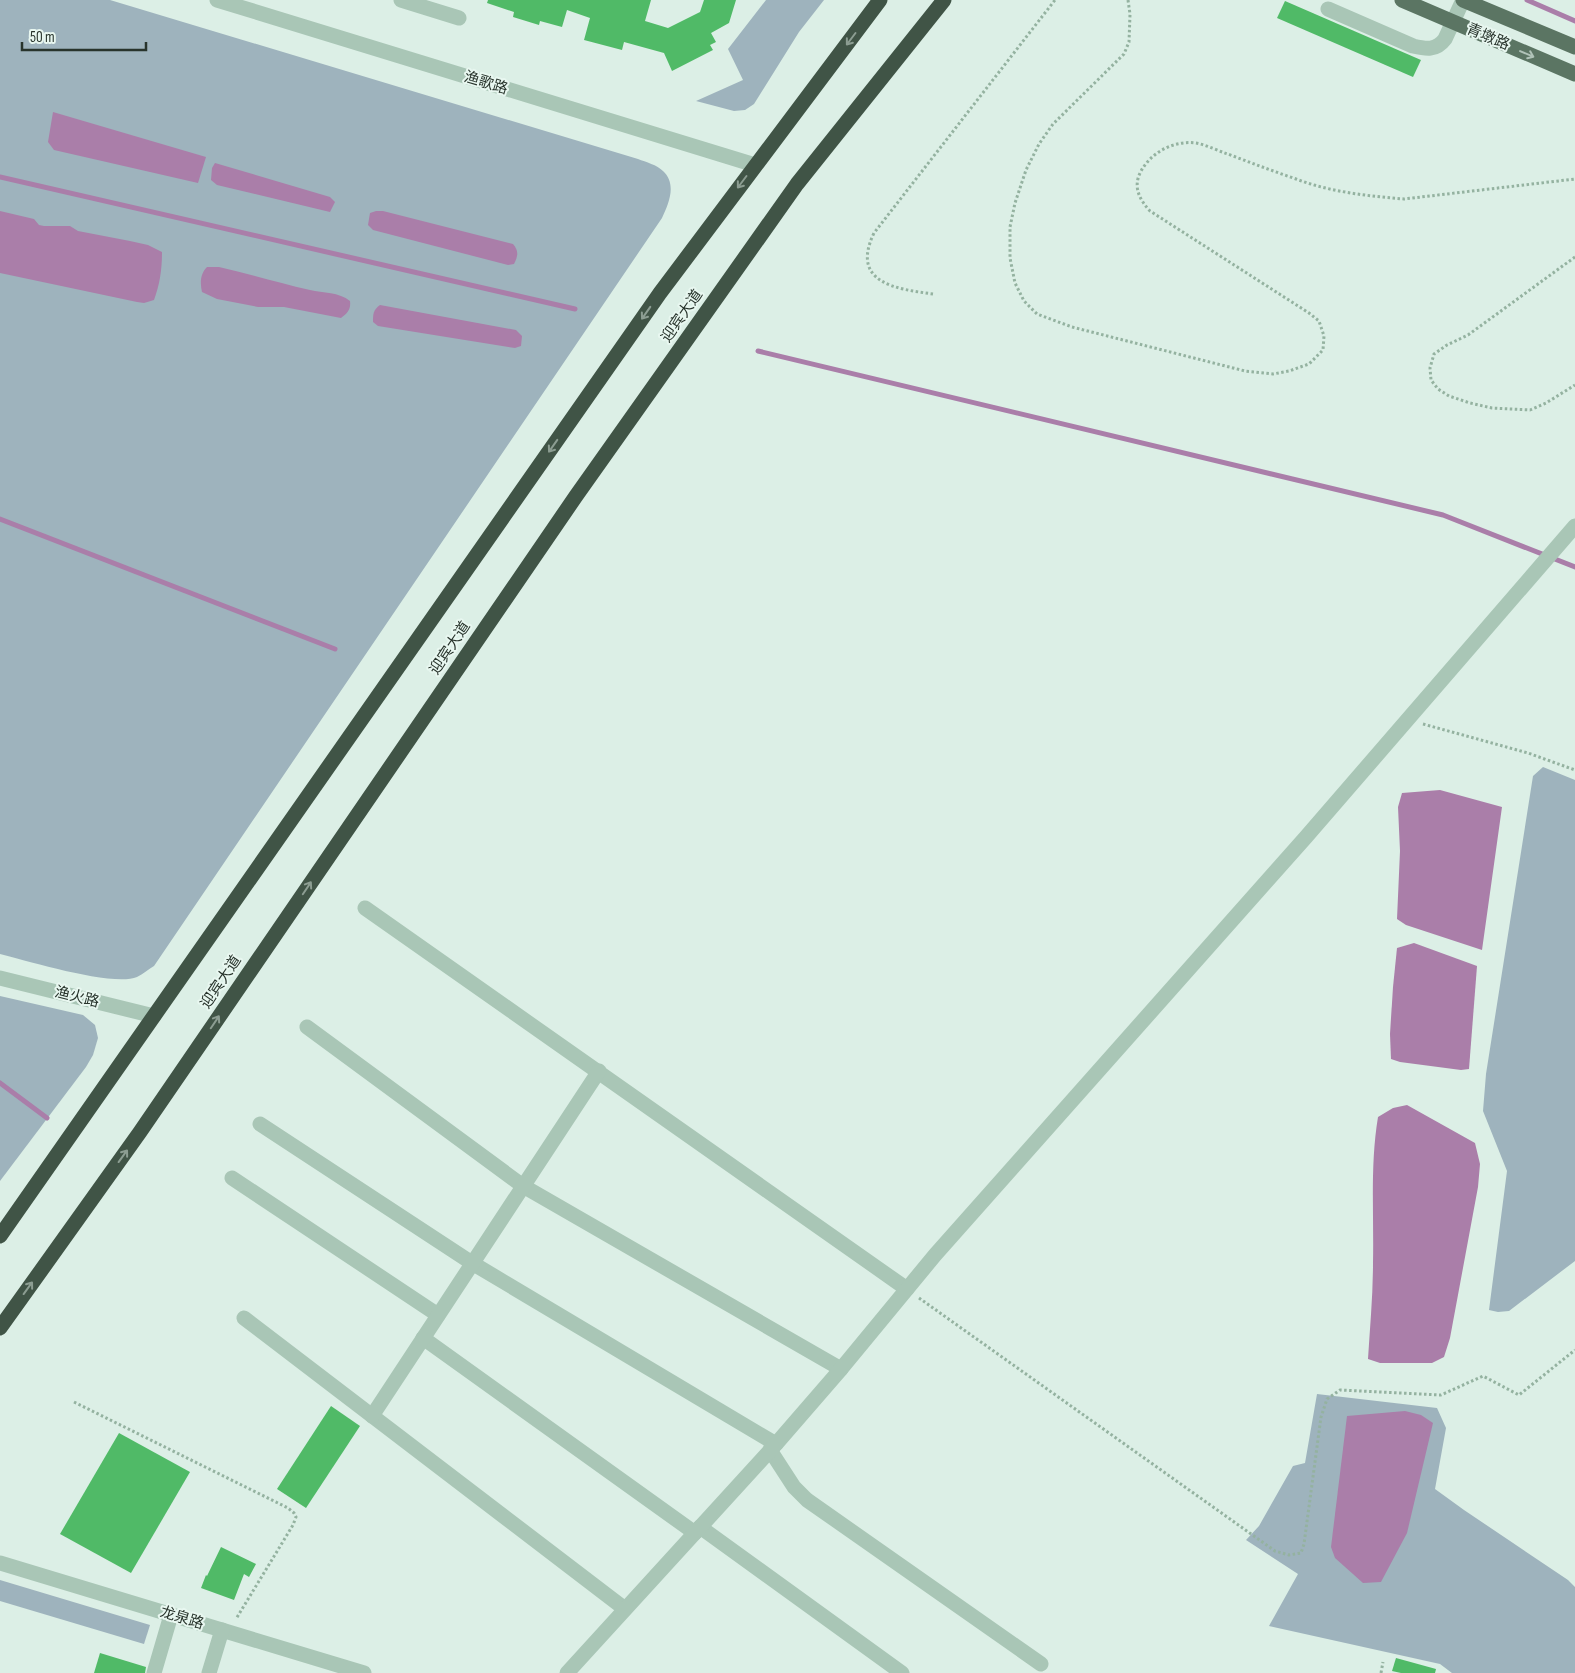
<svg xmlns="http://www.w3.org/2000/svg" width="1575" height="1673" viewBox="0 0 1575 1673" font-family="'Sofia Sans Condensed','Noto Sans SC',sans-serif">
  <rect width="100%" height="100%" fill="#dcefe6"/>
  <g fill="#9eb3bd">
    <path d="M 0,0 L 110,0 L 638,159 C 646,162 657,165 663,171 C 677,184 669,203 662,218 L 154,966 C 149,969 143,974 137,977 C 113,987 28,961 0,954 Z"/>
    <path d="M 766,0 L 824,0 L 799,32 L 754,104 L 745,110 L 734,111 L 696,101 L 743,80 L 728,49 Z"/>
    <path d="M 1543,767 L 1575,780 L 1575,1261 L 1509,1311 L 1498,1312 L 1489,1310 L 1507,1171 L 1483,1111 L 1486,1074 L 1533,776 Z"/>
    <path d="M 0,996 L 83,1015 L 95,1025 L 98,1038 L 93,1055 L 86,1067 L 0,1181 Z"/>
    <path d="M 1317,1394 L 1437,1408 L 1446,1428 L 1435,1489 L 1464,1510 L 1568,1580 L 1575,1587 L 1575,1673 L 1452,1673 L 1440,1664 L 1269,1626 L 1298,1574 L 1246,1540 L 1259,1526 L 1293,1466 L 1305,1463 Z"/>
    <path d="M 0,1580 L 150,1625 L 144,1644 L 0,1601 Z"/>
  </g>
  <g fill="#aa7ea9">
    <path d="M 53,112 L 206,157 L 198,183 L 54,150 L 48,142 Z"/>
    <path d="M 215,163 L 330,197 L 335,202 L 330,212 L 217,185 L 211,180 L 212,168 Z"/>
    <path d="M 0,211 L 34,219 L 39,225 L 44,226 L 70,226 L 78,231 L 130,241 L 148,245 L 162,252 C 162,269 160,284 154,300 L 144,303 L 137,302 L 0,273 Z"/>
    <path d="M 376,211 L 383,211 L 513,244 C 519,251 518,256 514,264 L 508,265 L 373,230 L 368,225 L 370,213 Z"/>
    <path d="M 207,267 L 219,267 C 250,274 279,283 310,290 C 323,293 339,292 350,301 C 351,309 348,313 341,318 L 284,307 L 258,307 L 217,299 L 202,292 C 200,283 200,274 207,267 Z"/>
    <path d="M 380,305 L 516,330 L 522,336 L 521,346 L 515,348 L 378,326 L 373,322 C 373,314 373,310 380,305 Z"/>
    <path d="M 1440,790 L 1502,807 L 1482,950 L 1406,925 L 1397,919 L 1400,851 L 1398,807 L 1402,793 Z"/>
    <path d="M 1414,943 L 1477,966 L 1469,1069 L 1461,1070 L 1400,1062 L 1391,1059 L 1390,1034 L 1393,987 L 1397,948 Z"/>
    <path d="M 1407,1105 L 1475,1143 L 1480,1164 L 1478,1187 L 1450,1338 L 1444,1357 L 1432,1363 L 1380,1363 L 1368,1359 C 1370,1327 1373,1295 1373,1263 C 1374,1214 1370,1165 1378,1117 L 1393,1108 Z"/>
    <path d="M 1405,1411 L 1421,1415 L 1433,1423 L 1407,1533 L 1381,1582 L 1363,1583 L 1335,1558 L 1331,1547 L 1347,1416 Z"/>
  </g>
  <g fill="none" stroke-linecap="round" stroke-linejoin="round">
    <g stroke="#aa7ea9" stroke-width="5">
      <path d="M 1527,0 L 1575,21"/>
      <path d="M 0,177 L 575,309"/>
      <path d="M 758,351 L 1443,515 L 1575,567"/>
      <path d="M 0,519 L 335,649"/>
      <path d="M 0,1083 L 47,1118"/>
    </g>
  </g>
  <g fill="#50ba67">
    <path d="M 488,0 L 651,0 L 645,21 L 668,28 L 700,12 L 704,0 L 736,0 L 729,23 L 711,33 L 716,42 L 710,45 L 713,50 L 672,71 L 664,53 L 624,42 L 622,50 L 584,40 L 590,18 L 567,10 L 562,27 L 540,21 L 539,25 L 513,17 L 514,12 L 487,3 Z"/>
    <path d="M 1285,1 L 1421,60 L 1413,77 L 1277,18 Z"/>
    <path d="M 331,1406 L 360,1426 L 306,1508 L 277,1489 Z"/>
    <path d="M 119,1433 L 190,1472 L 131,1573 L 60,1534 Z"/>
    <path d="M 221,1547 L 256,1564 L 249,1577 L 244,1574 L 234,1600 L 201,1588 L 206,1575 L 207,1576 Z"/>
    <path d="M 100,1653 L 146,1667 L 145,1673 L 94,1673 Z"/>
    <path d="M 1396,1658 L 1436,1669 L 1435,1673 L 1401,1673 L 1392,1671 Z"/>
  </g>
  <g fill="none" stroke-linecap="round" stroke-linejoin="round">
    <g stroke="#94b2a0" stroke-width="3" stroke-dasharray="2.5 2.5" stroke-linecap="butt">
      <path d="M 1128,0 L 1130,14 L 1129,42 L 1124,54 L 1053,124 L 1039,144 L 1026,170 L 1015,203 L 1010,227 L 1010,258 L 1015,283 L 1024,301 L 1037,314 L 1072,327 L 1245,371 L 1273,374 L 1289,371 L 1309,364 L 1323,350 L 1324,336 L 1319,321 L 1309,313 L 1150,211 C 1140,200 1133,188 1140,173 C 1150,153 1173,140 1196,143 C 1207,145 1218,151 1228,154 C 1251,163 1273,171 1296,179 C 1330,192 1368,196 1404,199 L 1575,179"/>
      <path d="M 1575,257 L 1468,335 L 1447,345 L 1434,354 L 1430,368 L 1431,380 L 1438,389 L 1449,396 L 1470,403 L 1492,408 L 1530,410 L 1546,403 L 1575,385"/>
      <path d="M 933,294 C 896,289 850,283 874,233 L 1055,0"/>
      <path d="M 1423,724 L 1528,753 L 1575,770"/>
      <path d="M 919,1298 L 1275,1551 L 1289,1555 L 1301,1553 L 1304,1544 L 1321,1417 L 1327,1399 L 1340,1390 L 1441,1395 L 1483,1376 L 1519,1395 L 1575,1350"/>
      <path d="M 74,1402 L 288,1508 L 294,1513 L 296,1517 L 293,1525 L 236,1619"/>
      <path d="M 1381,1673 L 1383,1662"/>
    </g>
    <g stroke="#a9c6b6" stroke-width="15">
      <path d="M 217,0 L 755,165"/>
      <path d="M 401,0 L 459,18"/>
      <path d="M 1328,9 L 1413,46 C 1426,49 1436,51 1445,39 L 1463,0"/>
      <path d="M 365,908 L 907,1289"/>
      <path d="M 0,978 L 154,1016"/>
      <path d="M 307,1027 L 523,1186 L 841,1369"/>
      <path d="M 260,1124 L 472,1263 L 776,1444"/>
      <path d="M 232,1178 L 438,1315"/>
      <path d="M 244,1318 L 625,1609"/>
      <path d="M 423,1338 L 695,1533"/>
      <path d="M 372,1416 L 599,1071"/>
      <path d="M 770,1450 L 794,1487 L 807,1500 L 1041,1664"/>
      <path d="M 700,1527 L 902,1673"/>
      <path d="M 0,1563 L 364,1673"/>
      <path d="M 154,1673 L 171,1615"/>
      <path d="M 209,1673 L 222,1630"/>
      <path d="M 567,1673 L 776,1444 L 841,1369 L 935,1255 L 1306,837 L 1575,526"/>
    </g>
    <g stroke="#5b7563" stroke-width="15">
      <path d="M 1402,0 L 1575,74"/>
      <path d="M 1463,0 L 1575,47"/>
    </g>
    <g stroke="#405446" stroke-width="15">
      <path d="M 0,1236 L 660,293 L 880,0"/>
      <path d="M 0,1328 L 140,1132 L 576,496 L 797,184 L 944,0"/>
    </g>
  </g>
  <defs><path id="oneway-shaft" d="M-6 0H5M1.5-3L5.5 0L1.5 3" fill="none" stroke-width="1.6" stroke-linecap="round" stroke-linejoin="round" transform="scale(1.25)"/></defs>
  <g stroke="#8c9d92">
    <use href="#oneway-shaft" transform="translate(851 39) rotate(127)"/>
    <use href="#oneway-shaft" transform="translate(742 182) rotate(127)"/>
    <use href="#oneway-shaft" transform="translate(646 313) rotate(125)"/>
    <use href="#oneway-shaft" transform="translate(553 446) rotate(125)"/>
    <use href="#oneway-shaft" transform="translate(307 888) rotate(-56)"/>
    <use href="#oneway-shaft" transform="translate(215 1022) rotate(-56)"/>
    <use href="#oneway-shaft" transform="translate(123 1156) rotate(-54)"/>
    <use href="#oneway-shaft" transform="translate(28 1288) rotate(-54)"/>
  </g>
  <use stroke="#b0c3b8" href="#oneway-shaft" transform="translate(1527 54) rotate(23)"/>
  <g text-anchor="middle" dominant-baseline="central" stroke-width="4" stroke-linejoin="round" paint-order="stroke">
    <g font-size="15" fill="#28342c" stroke="#e8f7f0">
      <text transform="translate(1488 37) rotate(23)">青墩路</text>
      <text transform="translate(486 83) rotate(17)">渔歌路</text>
      <text transform="translate(682 316) rotate(-55)">迎宾大道</text>
      <text transform="translate(450 648) rotate(-56)">迎宾大道</text>
      <text transform="translate(221 982) rotate(-56)">迎宾大道</text>
      <text transform="translate(77 997) rotate(14)">渔火路</text>
      <text transform="translate(182 1618) rotate(17)">龙泉路</text>
    </g>
  </g>
  <path d="M22 42v8h124v-8" fill="none" stroke="#28342c" stroke-width="2.5"/>
  <text x="30" y="42" font-size="15" fill="#28342c" stroke="#e8f7f0" stroke-width="4" paint-order="stroke">50 m</text>
</svg>
